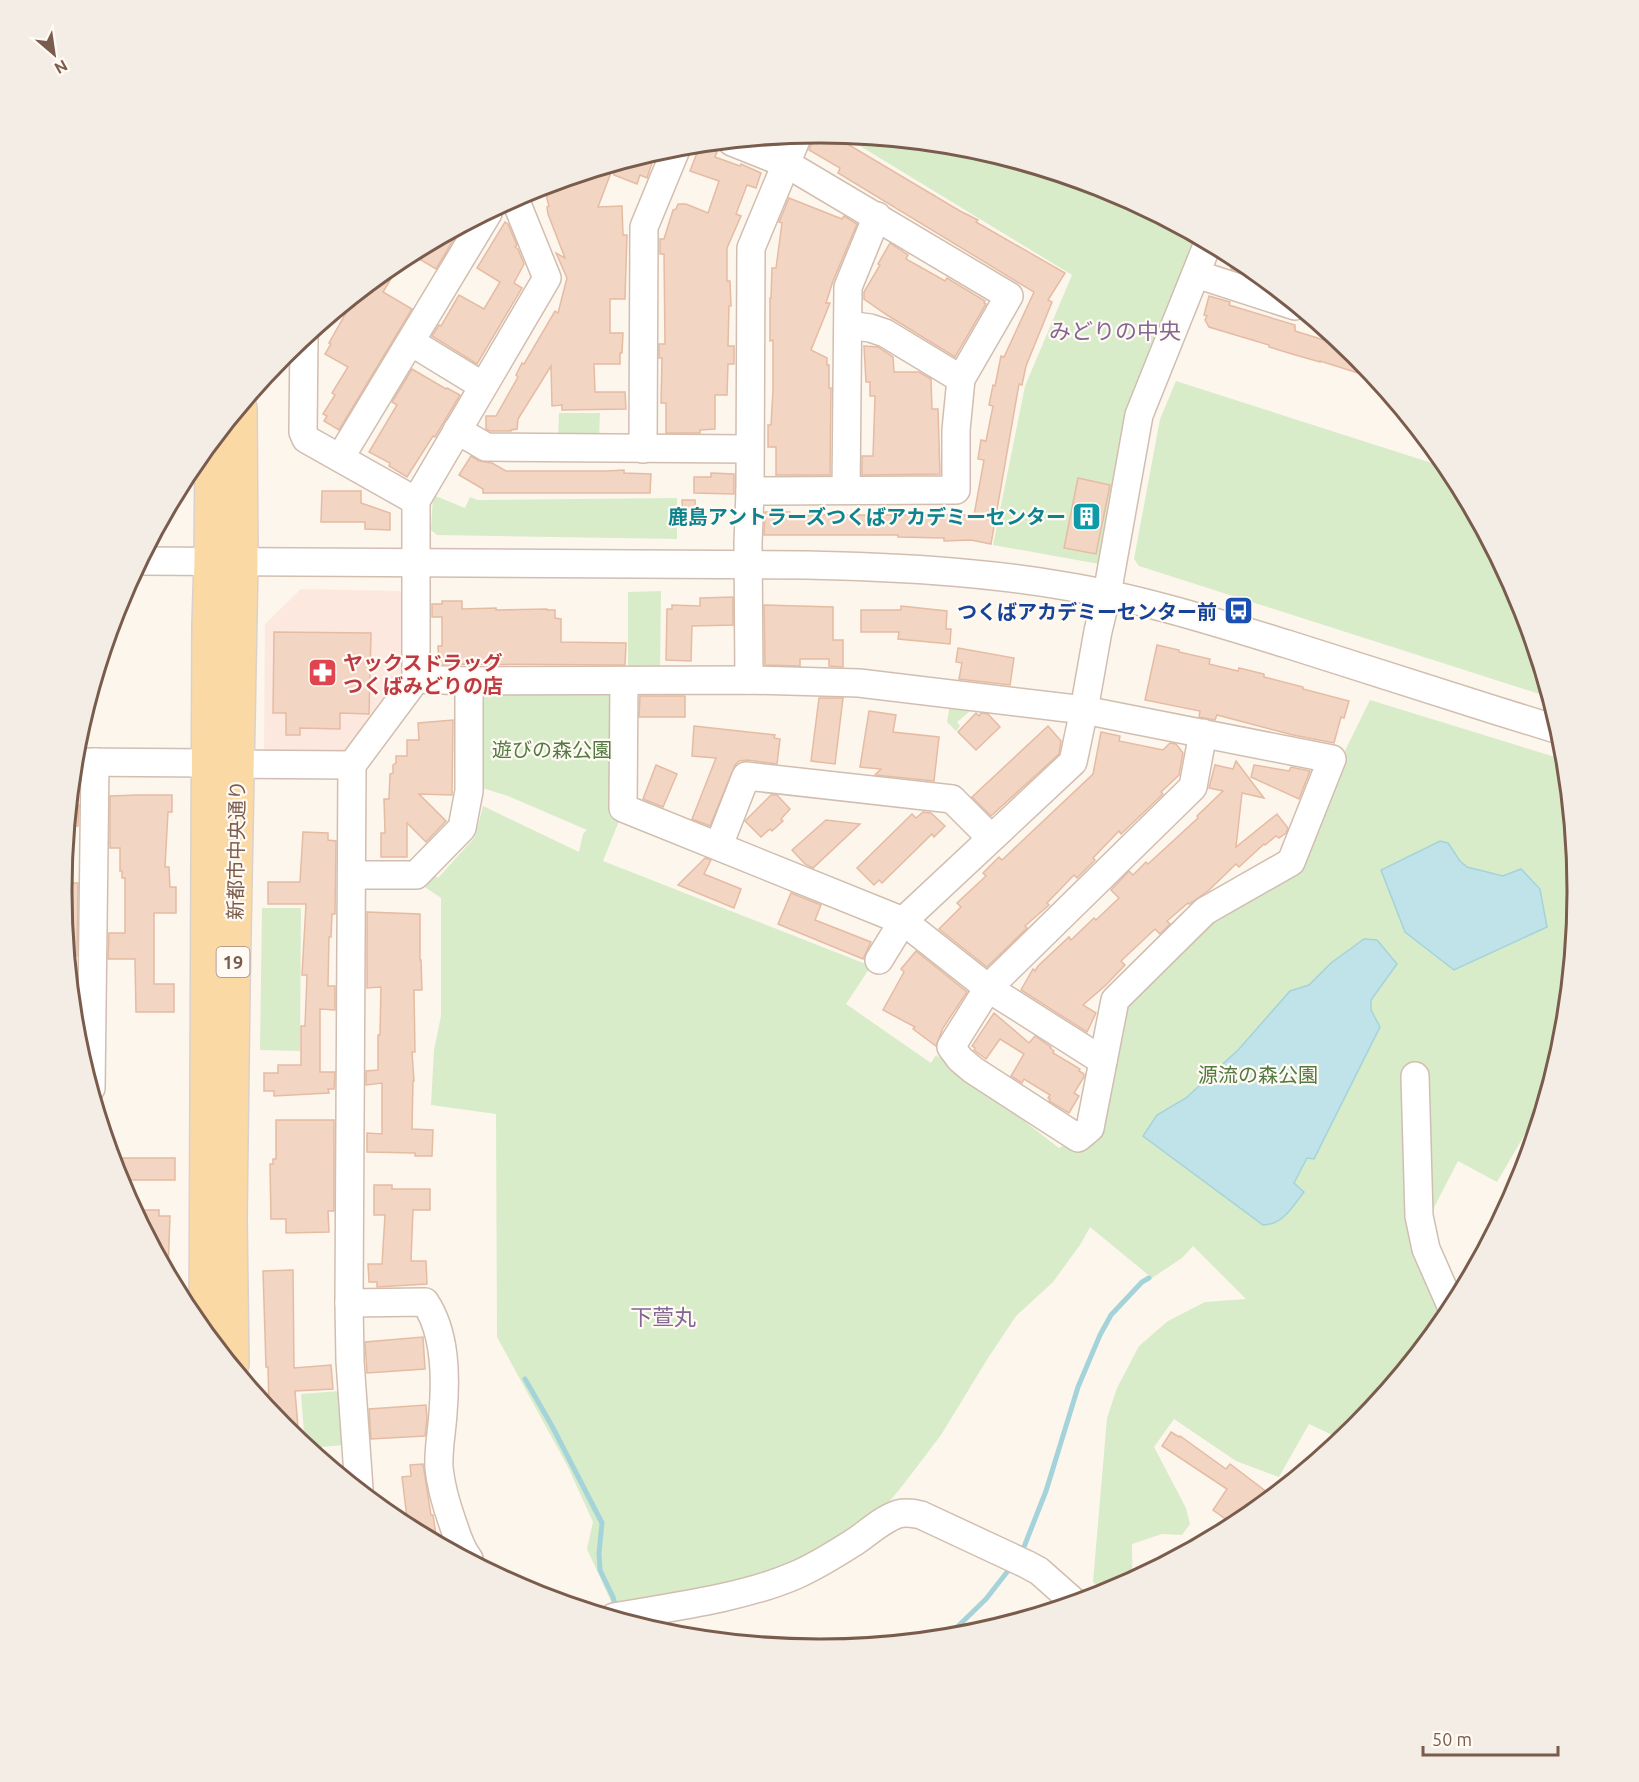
<svg xmlns="http://www.w3.org/2000/svg" width="1639" height="1782" viewBox="0 0 1639 1782" font-family="Ubuntu,'Noto Sans JP',sans-serif">
  <rect width="100%" height="100%" fill="#fdf6ec"/>
  <g fill="#fde8e0">
    <path d="M 185,478 L 185,500 L 161,523 Z"/>
    <path d="M 301,589 L 401,591 L 405,596 L 404,680 L 343,756 L 269,754 L 264,748 L 265,624 Z"/>
  </g>
  <g fill="#d8ecc9">
    <path d="M 842,135 L 968,148 L 1110,191 L 1202,240 L 1099,564 L 993,545 L 1025,386 L 1072,275 Z"/>
    <path d="M 1176,381 L 1438,465 L 1441,459 L 1450,470 L 1520,601 L 1549,697 L 1139,566 L 1134,559 L 1160,419 Z"/>
    <path d="M 559,413 L 600,413 L 599,440 L 558,439 Z"/>
    <path d="M 433,495 L 465,508 L 470,497 L 478,500 L 677,498 L 677,539 L 437,535 L 431,530 Z"/>
    <path d="M 661,591 L 660,673 L 628,673 L 628,592 Z"/>
    <path d="M 610,689 L 621,816 L 603,861 L 871,966 L 846,1004 L 931,1063 L 936,1055 L 1006,1102 L 1019,1117 L 1059,1148 L 1068,1143 L 1086,1149 L 1123,1003 L 1209,919 L 1298,868 L 1339,763 L 1370,700 L 1565,760 L 1577,891 L 1563,1039 L 1540,1116 L 1536,1115 L 1497,1182 L 1458,1161 L 1425,1225 L 1450,1312 L 1355,1427 L 1341,1439 L 1309,1424 L 1279,1477 L 1236,1461 L 1174,1419 L 1154,1447 L 1186,1508 L 1190,1524 L 1182,1535 L 1162,1534 L 1132,1544 C 1132,1573 1137,1583 1105,1593 L 1093,1582 L 1107,1418 L 1117,1388 L 1139,1346 L 1168,1321 L 1205,1302 L 1246,1299 L 1193,1246 L 1182,1258 L 1152,1278 L 1090,1227 L 1080,1245 L 1053,1282 L 1016,1316 L 988,1358 L 941,1435 L 903,1485 L 879,1514 L 789,1570 L 615,1610 L 587,1549 L 593,1522 L 568,1467 L 497,1337 L 496,1114 L 431,1105 L 434,1050 L 441,1016 L 441,898 L 419,883 L 431,873 L 438,878 L 475,837 L 483,806 L 579,852 L 583,834 L 587,830 L 508,796 L 476,786 L 477,694 Z"/>
    <path d="M 950,703 L 970,704 L 969,712 L 957,722 L 960,726 L 956,731 L 947,722 Z"/>
    <path d="M 262,908 L 301,908 L 300,1051 L 260,1050 Z"/>
    <path d="M 340,1391 L 344,1445 L 309,1448 L 305,1445 L 301,1394 Z"/>
  </g>
  <g fill="#bfe3e8" stroke="#a5d3da" stroke-width="1.5">
    <path d="M 1440,841 L 1448,843 L 1460,861 L 1467,867 L 1503,876 L 1521,869 L 1540,889 L 1547,927 L 1454,970 L 1405,932 L 1381,870 Z"/>
    <path d="M 1364,939 L 1377,940 L 1397,964 L 1371,1000 L 1371,1010 L 1380,1027 L 1314,1159 L 1307,1158 L 1294,1183 L 1304,1192 C 1293,1206 1283,1225 1263,1225 L 1143,1136 L 1157,1115 L 1186,1098 L 1239,1049 L 1290,991 L 1309,985 L 1331,963 Z"/>
  </g>
  <g fill="none" stroke-linecap="round" stroke-linejoin="round">
    <g stroke="#a5d3da" stroke-width="5">
      <path d="M 525,1379 L 552,1426 L 602,1523 L 599,1553 L 600,1570 L 613,1597 L 616,1608"/>
      <path d="M 1022,1552 L 1046,1491 L 1078,1387 L 1100,1335 L 1111,1315 L 1142,1282 L 1149,1278"/>
      <path d="M 948,1636 L 986,1599 L 1011,1567"/>
    </g>
  </g>
  <g fill="#f3d5c3" stroke="#e6bba3" stroke-width="1.5">
    <path d="M 816,133 L 841,135 L 839,139 L 960,211 L 978,220 L 976,222 L 1065,273 L 1048,300 L 1052,302 L 1026,366 L 1022,385 L 1019,384 L 991,544 L 971,540 L 944,541 L 944,538 L 898,537 L 898,535 L 764,535 L 765,512 L 790,512 L 790,515 L 974,515 L 984,460 L 978,459 L 981,440 L 986,441 L 993,406 L 989,405 L 993,385 L 995,386 L 1001,356 L 1004,357 L 1034,292 L 838,173 L 840,168 L 809,150 Z"/>
    <path d="M 700,145 L 717,152 L 715,157 L 740,166 L 741,164 L 761,173 L 756,188 L 747,185 L 736,214 L 741,216 L 727,248 L 727,281 L 730,281 L 731,306 L 729,306 L 728,346 L 734,346 L 734,364 L 728,364 L 727,395 L 715,395 L 715,429 L 700,430 L 700,433 L 666,433 L 666,403 L 661,403 L 662,358 L 659,358 L 659,344 L 665,344 L 664,254 L 660,254 L 660,239 L 664,239 L 673,210 L 676,209 L 678,204 L 686,204 L 708,213 L 719,181 L 690,171 Z"/>
    <path d="M 643,156 L 653,160 L 647,178 L 640,175 L 637,184 L 614,175 L 614,165 Z"/>
    <path d="M 612,170 L 598,207 L 622,206 L 623,235 L 627,235 L 625,299 L 610,299 L 610,333 L 623,333 L 622,353 L 620,353 L 620,364 L 594,364 L 595,392 L 625,392 L 626,409 L 562,410 L 562,405 L 552,406 L 551,366 L 518,419 L 517,429 L 511,430 L 511,431 L 490,431 L 486,429 L 486,416 L 496,416 L 518,377 L 516,375 L 522,363 L 524,364 L 555,311 L 558,313 L 567,278 L 556,253 L 565,258 L 548,214 L 547,207 L 549,206 L 545,191 Z"/>
    <path d="M 789,198 L 842,219 L 844,216 L 857,224 L 833,281 L 826,303 L 830,303 L 811,350 L 827,358 L 827,365 L 829,365 L 829,388 L 831,388 L 830,475 L 776,475 L 776,447 L 768,447 L 768,425 L 771,425 L 773,390 L 773,340 L 770,341 L 770,298 L 771,298 L 772,268 L 776,268 L 782,223 L 779,222 Z"/>
    <path d="M 505,222 L 508,224 L 517,245 L 515,247 L 518,249 L 524,264 L 514,283 L 522,288 L 477,364 L 432,336 L 439,325 L 441,326 L 459,295 L 484,309 L 500,282 L 477,268 Z"/>
    <path d="M 461,227 L 436,269 L 411,254 L 439,239 Z"/>
    <path d="M 890,243 L 908,255 L 906,259 L 945,281 L 947,278 L 985,301 L 984,303 L 986,304 L 955,357 L 887,315 L 864,299 L 864,292 L 880,265 L 878,264 Z"/>
    <path d="M 1234,257 L 1241,261 L 1263,279 L 1231,269 Z"/>
    <path d="M 401,259 L 402,260 L 383,292 L 412,309 L 339,430 L 324,421 L 327,416 L 323,414 L 335,395 L 332,393 L 348,367 L 325,354 L 331,344 L 329,343 L 351,304 L 348,302 Z"/>
    <path d="M 1209,296 L 1230,302 L 1229,305 L 1295,325 L 1295,331 L 1337,344 L 1338,341 L 1356,356 L 1374,378 L 1320,361 L 1320,362 L 1292,354 L 1269,347 L 1269,345 L 1209,327 L 1205,320 L 1207,316 L 1204,315 Z"/>
    <path d="M 864,346 L 878,347 L 893,357 L 894,372 L 919,372 L 931,379 L 932,409 L 938,409 L 940,474 L 862,475 L 862,456 L 873,456 L 875,396 L 870,396 L 870,382 L 866,382 Z"/>
    <path d="M 412,369 L 446,389 L 447,388 L 460,395 L 435,437 L 433,436 L 407,477 L 389,466 L 390,463 L 369,452 L 397,405 L 392,402 Z"/>
    <path d="M 471,456 L 479,461 L 492,463 L 506,471 L 607,471 L 624,470 L 624,473 L 651,474 L 650,493 L 483,493 L 483,489 L 459,475 Z"/>
    <path d="M 711,473 L 734,474 L 734,494 L 694,493 L 694,477 L 711,477 Z"/>
    <path d="M 1078,478 L 1110,485 L 1096,554 L 1064,548 Z"/>
    <path d="M 322,491 L 361,491 L 361,503 L 390,513 L 390,530 L 365,529 L 365,522 L 321,522 Z"/>
    <path d="M 682,500 L 695,500 L 696,524 L 683,525 Z"/>
    <path d="M 733,597 L 733,625 L 692,626 L 691,661 L 666,660 L 667,609 L 672,609 L 672,605 L 700,606 L 700,598 Z"/>
    <path d="M 442,601 L 462,601 L 462,609 L 496,608 L 496,610 L 547,609 L 547,610 L 555,610 L 555,618 L 561,619 L 561,642 L 626,643 L 625,665 L 439,664 L 438,646 L 442,646 L 442,617 L 432,617 L 432,604 L 442,604 Z"/>
    <path d="M 764,605 L 833,607 L 833,640 L 843,640 L 843,667 L 829,666 L 829,659 L 800,659 L 800,666 L 765,665 Z"/>
    <path d="M 901,606 L 947,611 L 946,629 L 951,629 L 950,644 L 898,639 L 899,632 L 861,632 L 861,610 L 901,610 Z"/>
    <path d="M 274,632 L 371,633 L 369,714 L 340,713 L 340,729 L 300,728 L 300,735 L 286,735 L 286,713 L 273,713 Z"/>
    <path d="M 1157,645 L 1179,650 L 1179,652 L 1210,659 L 1209,664 L 1238,671 L 1239,668 L 1264,674 L 1264,677 L 1303,687 L 1303,689 L 1349,701 L 1344,718 L 1341,717 L 1334,743 L 1293,735 L 1217,715 L 1215,720 L 1199,717 L 1200,711 L 1145,700 Z"/>
    <path d="M 958,648 L 1014,658 L 1010,685 L 959,679 L 962,663 L 956,662 Z"/>
    <path d="M 640,696 L 685,696 L 685,717 L 639,717 Z"/>
    <path d="M 819,698 L 843,698 L 835,764 L 811,761 Z"/>
    <path d="M 869,711 L 896,715 L 893,732 L 939,737 L 934,781 L 875,775 L 881,769 L 860,767 Z"/>
    <path d="M 976,713 L 979,716 L 981,713 L 988,714 L 1000,727 L 976,750 L 958,732 Z"/>
    <path d="M 453,720 L 452,795 L 419,794 L 446,821 L 426,842 L 407,823 L 407,857 L 381,857 L 381,833 L 385,833 L 384,799 L 389,799 L 390,774 L 393,773 L 393,765 L 396,763 L 396,756 L 407,756 L 407,740 L 419,740 L 418,723 Z"/>
    <path d="M 694,726 L 775,735 L 774,738 L 780,739 L 777,764 L 747,760 L 739,761 L 735,765 L 710,826 L 692,819 L 716,758 L 692,756 Z"/>
    <path d="M 1048,726 L 1061,741 L 1059,754 L 991,816 L 972,797 Z"/>
    <path d="M 1101,732 L 1120,736 L 1119,741 L 1163,750 L 1170,743 L 1176,744 L 1183,753 L 1179,775 L 1161,792 L 1163,794 L 1121,834 L 1119,831 L 1093,858 L 1095,860 L 1077,878 L 1074,875 L 1047,903 L 1049,905 L 1025,926 L 1027,928 L 987,967 L 939,929 L 961,907 L 957,903 L 986,876 L 983,873 L 999,857 L 1002,860 L 1093,774 Z"/>
    <path d="M 1236,761 L 1264,798 L 1242,793 L 1236,847 L 1277,814 L 1288,828 L 1286,833 L 1279,838 L 1276,836 L 1265,845 L 1264,844 L 1239,867 L 1236,864 L 1208,891 L 1189,904 L 1188,903 L 1167,921 L 1170,924 L 1160,934 L 1155,929 L 1121,961 L 1125,965 L 1106,985 L 1083,1005 L 1096,1013 L 1087,1032 L 1021,990 L 1033,969 L 1035,971 L 1038,966 L 1069,937 L 1071,940 L 1094,918 L 1096,920 L 1119,898 L 1111,890 L 1129,871 L 1133,875 L 1146,862 L 1148,864 L 1198,818 L 1197,816 L 1223,791 L 1209,788 L 1215,765 L 1233,769 Z"/>
    <path d="M 656,765 L 677,774 L 663,807 L 643,799 Z"/>
    <path d="M 1254,765 L 1289,771 L 1291,767 L 1310,771 L 1299,799 L 1251,777 Z"/>
    <path d="M 137,795 L 172,795 L 172,812 L 168,812 L 165,867 L 169,867 L 170,887 L 176,887 L 176,913 L 154,913 L 154,984 L 174,984 L 174,1012 L 136,1012 L 135,959 L 108,959 L 109,933 L 125,933 L 125,878 L 122,878 L 122,871 L 120,871 L 120,848 L 110,848 L 110,796 Z"/>
    <path d="M 771,795 L 777,795 L 790,809 L 781,819 L 783,821 L 772,831 L 770,829 L 761,837 L 745,821 Z"/>
    <path d="M 70,805 L 79,805 L 78,826 L 68,826 Z"/>
    <path d="M 923,812 L 931,813 L 945,826 L 934,837 L 932,834 L 882,883 L 879,880 L 874,885 L 857,868 L 912,814 L 916,818 Z"/>
    <path d="M 826,820 L 860,824 L 813,868 L 805,864 L 792,850 Z"/>
    <path d="M 303,832 L 328,833 L 328,840 L 336,841 L 335,914 L 332,914 L 331,937 L 329,937 L 328,986 L 335,986 L 335,1010 L 320,1009 L 320,1072 L 335,1072 L 334,1089 L 328,1089 L 329,1093 L 274,1096 L 274,1091 L 264,1091 L 264,1073 L 278,1073 L 278,1065 L 301,1065 L 301,1026 L 305,1026 L 307,975 L 302,975 L 306,904 L 268,904 L 268,882 L 300,882 Z"/>
    <path d="M 705,858 L 711,860 L 704,874 L 741,889 L 734,908 L 678,885 Z"/>
    <path d="M 62,883 L 78,883 L 77,956 L 68,956 L 62,891 Z"/>
    <path d="M 791,893 L 821,905 L 815,920 L 871,942 L 863,959 L 778,924 Z"/>
    <path d="M 367,912 L 420,914 L 420,960 L 421,960 L 422,990 L 414,990 L 415,1052 L 412,1052 L 414,1081 L 413,1081 L 412,1129 L 433,1130 L 432,1156 L 415,1156 L 415,1153 L 367,1152 L 367,1133 L 382,1134 L 382,1083 L 366,1085 L 366,1071 L 378,1070 L 378,1035 L 380,1035 L 381,987 L 367,988 Z"/>
    <path d="M 916,951 L 967,992 L 943,1028 L 936,1046 L 913,1029 L 915,1027 L 883,1010 L 904,972 L 901,969 Z"/>
    <path d="M 994,1013 L 1029,1043 L 1035,1036 L 1051,1047 L 1050,1048 L 1054,1051 L 1053,1053 L 1080,1069 L 1079,1071 L 1084,1074 L 1084,1077 L 1074,1093 L 1079,1096 L 1069,1113 L 1049,1101 L 1050,1099 L 1048,1098 L 1050,1095 L 1024,1079 L 1022,1083 L 1011,1076 L 1024,1054 L 1000,1039 L 986,1059 L 974,1050 L 975,1048 L 972,1046 Z"/>
    <path d="M 276,1120 L 334,1120 L 334,1211 L 328,1211 L 329,1232 L 286,1233 L 286,1219 L 271,1219 L 270,1164 L 273,1164 L 273,1159 L 276,1159 Z"/>
    <path d="M 112,1158 L 175,1158 L 175,1180 L 119,1180 Z"/>
    <path d="M 374,1185 L 392,1185 L 392,1189 L 430,1189 L 430,1210 L 413,1210 L 411,1261 L 426,1261 L 427,1284 L 377,1287 L 377,1282 L 369,1282 L 368,1264 L 382,1264 L 385,1215 L 374,1215 Z"/>
    <path d="M 135,1210 L 159,1210 L 159,1216 L 170,1216 L 168,1272 Z"/>
    <path d="M 293,1270 L 294,1368 L 331,1365 L 333,1389 L 295,1391 L 299,1440 L 283,1427 L 269,1409 L 268,1367 L 266,1367 L 263,1271 Z"/>
    <path d="M 423,1337 L 425,1369 L 367,1373 L 365,1342 Z"/>
    <path d="M 426,1405 L 427,1419 L 425,1436 L 371,1439 L 369,1409 Z"/>
    <path d="M 1171,1432 L 1179,1437 L 1180,1436 L 1226,1469 L 1230,1464 L 1272,1496 L 1234,1525 L 1213,1510 L 1227,1489 L 1162,1446 Z"/>
    <path d="M 423,1464 L 431,1515 L 433,1515 L 437,1542 L 408,1526 L 402,1477 L 411,1476 L 410,1465 Z"/>
  </g>
  <g fill="none" stroke-linecap="round" stroke-linejoin="round">
    <defs>
      <g id="minor">
        <path d="M 732,142 L 787,164 L 1009,296 L 961,379 L 956,430 L 956,490 L 750,491"/>
        <path d="M 1196,274 L 1295,306"/>
        <path d="M 848,325 L 870,328 L 885,333 L 961,379"/>
        <path d="M 304,338 L 303,432 L 306,439 L 416,501"/>
        <path d="M 411,342 L 483,386"/>
        <path d="M 457,430 L 486,447 L 749,449"/>
        <path d="M 643,449 L 644,227 L 677,147"/>
        <path d="M 340,458 L 488,213"/>
        <path d="M 846,490 L 848,287 L 877,216"/>
        <path d="M 141,561 L 806,565 C 891,567 975,571 1059,585 C 1136,597 1212,621 1287,644 C 1377,673 1468,702 1559,730"/>
        <path d="M 416,679 L 469,681 L 749,680 L 859,683 L 1084,710 L 1332,759 L 1291,862 L 1205,911 L 1115,1000 L 1090,1128 L 1078,1138 L 973,1070 L 960,1059 L 951,1047 L 988,988 L 1193,787 L 1203,733"/>
        <path d="M 749,680 L 748,543 L 750,491 L 751,248 L 798,135"/>
        <path d="M 624,682 L 623,808 L 903,921 L 988,988 L 1103,1061"/>
        <path d="M 74,762 L 208,763"/>
        <path d="M 238,764 L 352,765 L 416,679 L 416,501 L 547,278 L 515,199"/>
        <path d="M 352,765 L 349,1303 L 350,1361 L 359,1489"/>
        <path d="M 719,845 L 746,776 L 952,799 L 991,838"/>
        <path d="M 352,875 L 416,875 L 462,828 L 469,791 L 469,681"/>
        <path d="M 879,960 L 903,921 L 1073,762 L 1084,710 L 1098,631 L 1107,594 L 1139,415 L 1208,243"/>
        <path d="M 1415,1076 L 1419,1216 L 1426,1249 L 1452,1308"/>
        <path d="M 91,1088 L 95,762"/>
        <path d="M 349,1303 L 425,1302 C 446,1333 446,1377 443,1413 C 442,1431 438,1449 439,1468 C 441,1487 446,1504 452,1521 C 457,1535 460,1548 469,1559"/>
        <path d="M 614,1617 C 672,1607 743,1598 796,1575 C 817,1566 837,1553 856,1541 C 869,1532 883,1519 898,1514 C 906,1512 913,1513 921,1515 L 1026,1564 L 1039,1571 L 1074,1602"/>
      </g>
      <g id="major">
        <path d="M 206,1333 L 209,625 L 211,561 L 212,443"/>
        <path d="M 232,1364 L 230,1218 L 233,986 L 241,561 L 240,408"/>
      </g>
    </defs>
    <use href="#minor" stroke="#d1beb0" stroke-width="30"/>
    <use href="#major" stroke="#dad1cd" stroke-width="36"/>
    <use href="#minor" stroke="#fff" stroke-width="27"/>
    <use href="#major" stroke="#fbd9a5" stroke-width="33"/>
  </g>
  <defs>
    <symbol id="building-square" viewBox="-11 -11 22 22"><rect x="-9" y="-9" width="18" height="18" rx="4" fill="#0f9aa8" stroke="#fffaf3"/><path d="M-4-6H4V6H1V3H-1V6H-4ZM-2.5-4.3h1.7v1.8h-1.7ZM.8-4.3h1.7v1.8H.8ZM-2.5-1h1.7V.8h-1.7ZM.8-1h1.7V.8H.8Z" fill="#fff"/></symbol>
    <symbol id="bus-square" viewBox="-11 -11 22 22"><rect x="-9" y="-9" width="18" height="18" rx="4" fill="#1a4fb4" stroke="#fffaf3"/><path d="M-5-6H5V4H4V6H2V4H-2V6H-4V4H-5ZM-3.5-4V0h7V-4ZM-3.5 1.2v1.5H-2V1.2ZM2 1.2v1.5H3.5V1.2Z" fill="#fff"/></symbol>
    <symbol id="pharmacy-square" viewBox="-11 -11 22 22"><rect x="-9" y="-9" width="18" height="18" rx="4" fill="#e0444e" stroke="#fffaf3"/><path d="M-2-6h4v4h4v4h-4v4h-4v-4h-4v-4h4Z" fill="#fff"/></symbol>
  </defs>
  <g fill-rule="evenodd">
    <use href="#building-square" x="1070" y="500" width="33" height="33"/>
    <use href="#bus-square" x="1222" y="594" width="33" height="33"/>
    <use href="#pharmacy-square" x="306" y="656" width="33" height="33"/>
  </g>
  <g text-anchor="middle" dominant-baseline="central" stroke-width="4.5" stroke-linejoin="round" paint-order="stroke">
    <rect fill="#fffaf3" stroke="#a28b7f" stroke-width="1.5" x="216.5" y="947" width="33" height="30" rx="4.5"/>
    <g font-size="18" font-weight="bold" fill="#7a5c4d">
      <text x="233" y="962">19</text>
    </g>
    <g font-size="20" font-weight="bold" fill="#0d838f" stroke="#fffaf3" text-anchor="end">
      <text x="1066" y="516">鹿島アントラーズつくばアカデミーセンター</text>
    </g>
    <g font-size="20" font-weight="bold" fill="#164399" stroke="#fffaf3" text-anchor="end">
      <text x="1217" y="611">つくばアカデミーセンター前</text>
    </g>
    <g font-size="20" font-weight="bold" fill="#be3a42" stroke="#fffaf3" text-anchor="start">
      <text x="343" y="662">ヤックスドラッグ<tspan x="343" dy="23">つくばみどりの店</tspan></text>
    </g>
    <g font-size="20" fill="#537a41" stroke="#fffaf3">
      <text x="552" y="749">遊びの森公園</text>
      <text x="1258" y="1074">源流の森公園</text>
    </g>
    <g font-size="20" fill="#7a5c4d" stroke="#fffaf3">
      <text transform="translate(236 850) rotate(-89)">新都市中央通り</text>
    </g>
    <g font-size="22" fill="#846695" stroke="#fffaf3">
      <text x="1115" y="330">みどりの中央</text>
      <text x="663" y="1316">下萱丸</text>
    </g>
  </g>
  <path d="M0 0H1639V1782H0ZM819 143H820A747 747 0 0 1 1567 890V892A747 747 0 0 1 820 1639H819A747 747 0 0 1 72 892V890A747 747 0 0 1 819 143Z" fill="#f4ede6" fill-rule="evenodd"/>
  <path fill="none" stroke="#7a5c4d" stroke-width="3" d="M819 143H820A747 747 0 0 1 1567 890V892A747 747 0 0 1 820 1639H819A747 747 0 0 1 72 892V890A747 747 0 0 1 819 143Z"/>
  <g transform="translate(54 54) rotate(151)" stroke="#fffaf3" stroke-width="4.5" paint-order="stroke">
  <path d="M0-4.5L10 22L0 15L-10 22Z" fill="#7a5c4d"/>
  <text y="-9" font-size="16" font-weight="bold" text-anchor="middle" fill="#7a5c4d">N</text>
  </g>
  <path d="M1423 1746v9h135v-9" fill="none" stroke="#7a5c4d" stroke-width="3"/>
  <text x="1432" y="1746" font-size="18" fill="#7a5c4d" stroke="#fffaf3" stroke-width="4.5" paint-order="stroke">50 m</text>
</svg>
